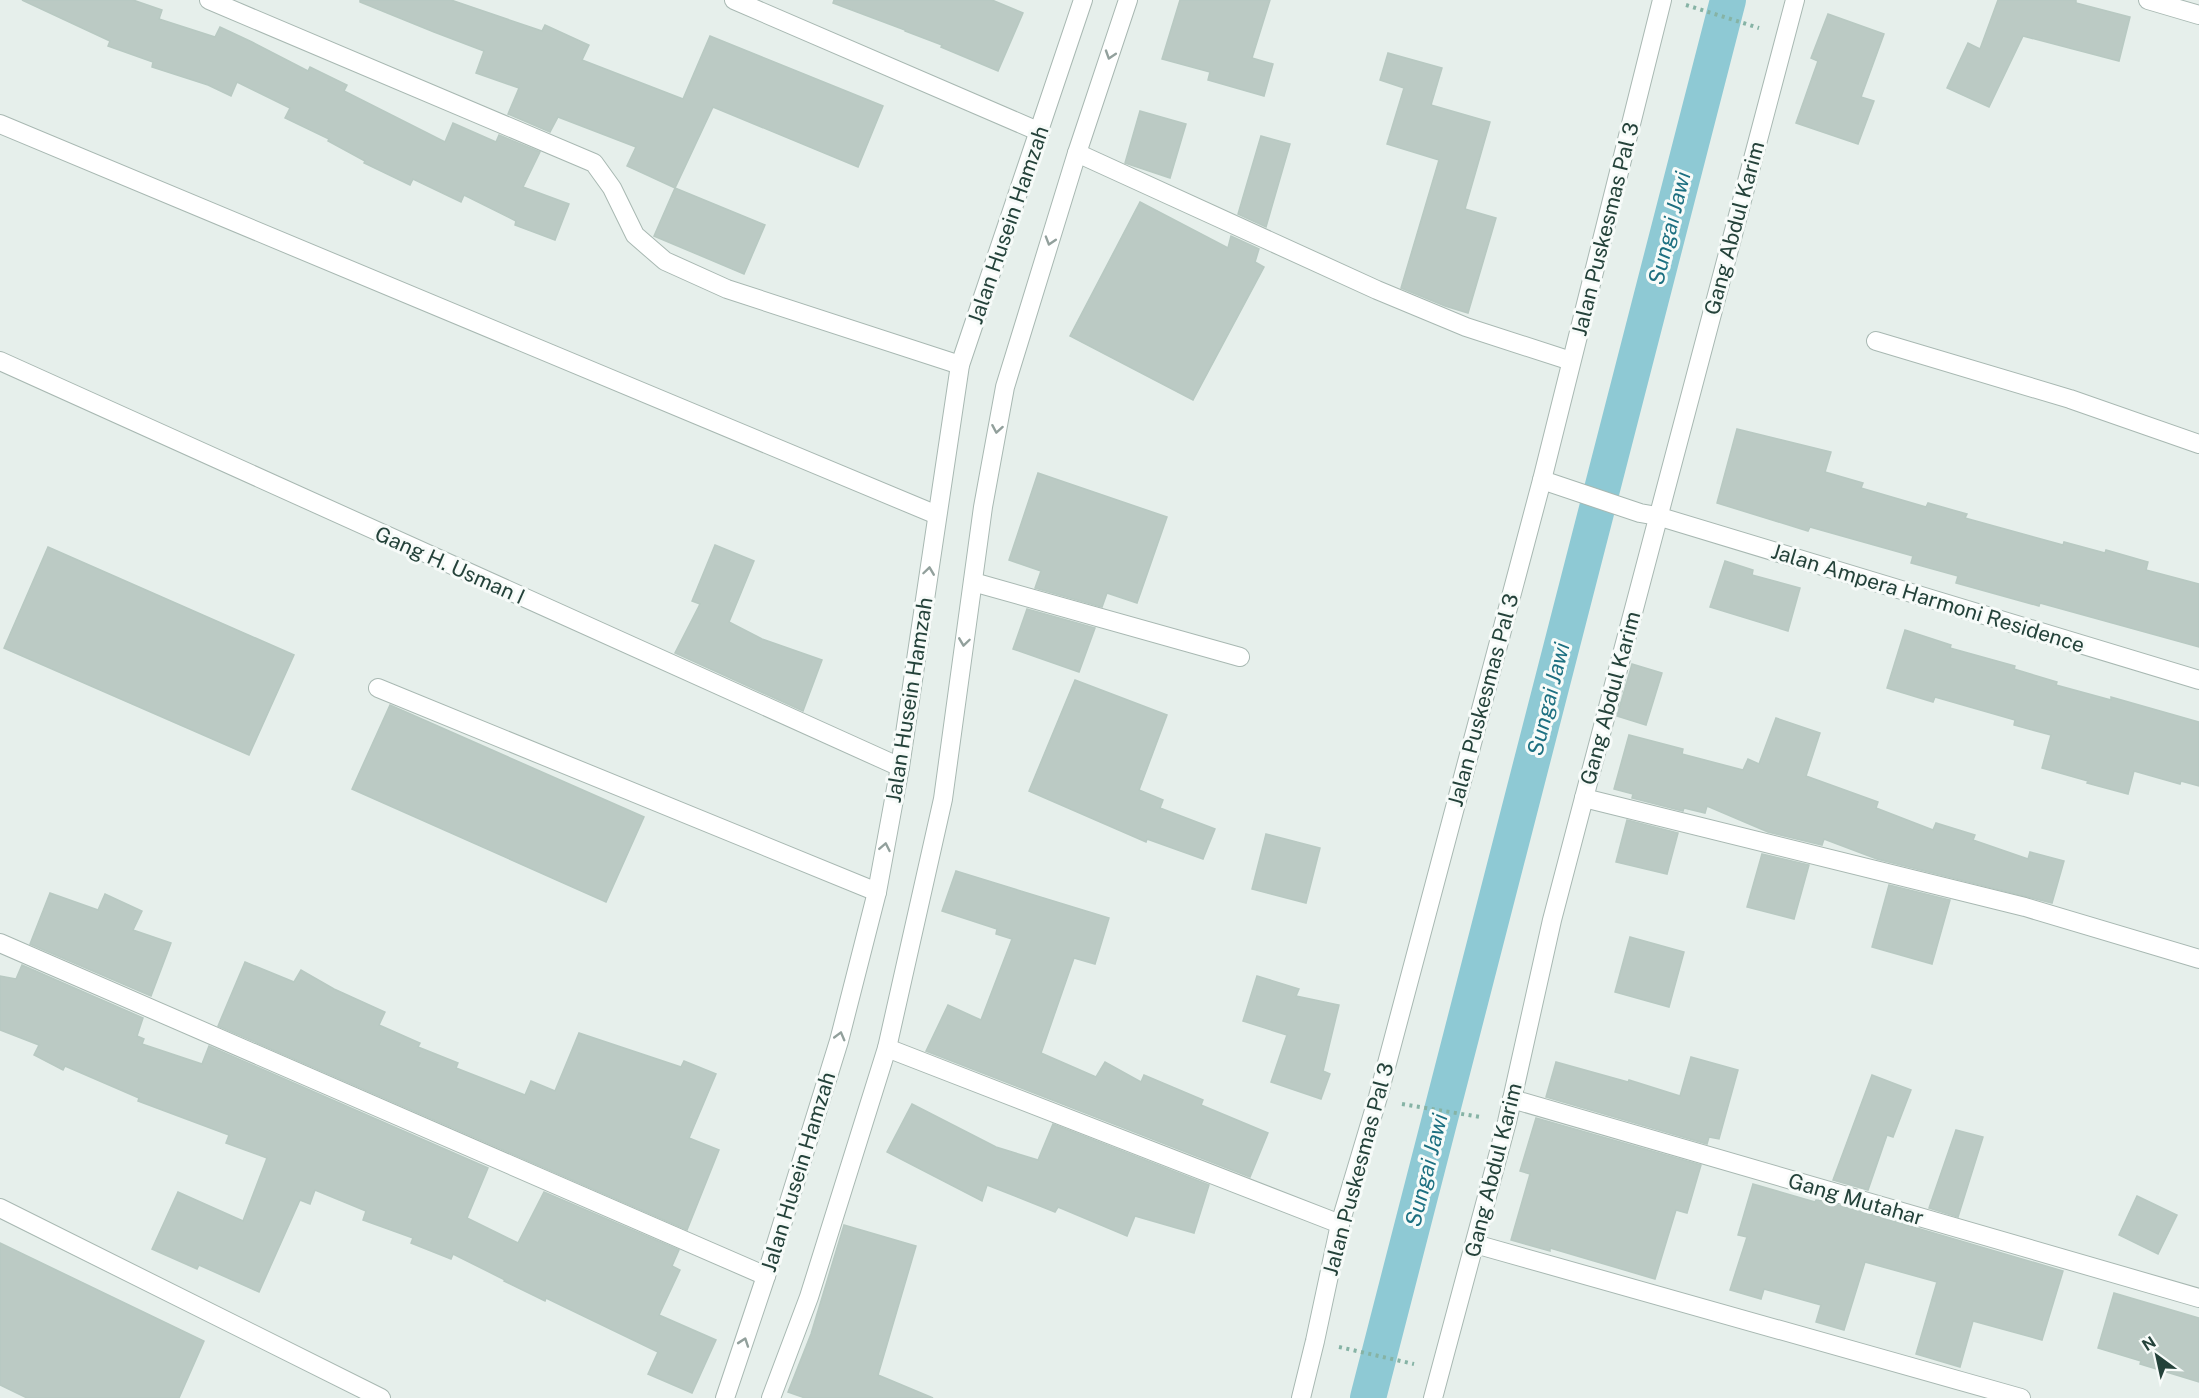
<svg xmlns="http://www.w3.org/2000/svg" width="2199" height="1398" viewBox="0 0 2199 1398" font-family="'Public Sans',sans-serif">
  <rect width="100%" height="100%" fill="#e6efeb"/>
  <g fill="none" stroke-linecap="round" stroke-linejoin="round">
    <path stroke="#8ec9d4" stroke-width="36" d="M 1368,1398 L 1728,0"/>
  </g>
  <g fill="#bbcac4" stroke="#b8c9c2" stroke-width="1.5">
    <path d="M 22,0 L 133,0 L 162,10 L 159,19 L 215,37 L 220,27 L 252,42 L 308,71 L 310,67 L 347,85 L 344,91 L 445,142 L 453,123 L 496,142 L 499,135 L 540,152 L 523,187 L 569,204 L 555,240 L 515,225 L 516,221 L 464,195 L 461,202 L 413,179 L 410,185 L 364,163 L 365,161 L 328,141 L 329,139 L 285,118 L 290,108 L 237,82 L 231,96 L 208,85 L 152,67 L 153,62 L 108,46 L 110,41 Z"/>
    <path d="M 360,0 L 451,0 L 542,31 L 545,25 L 589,45 L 582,60 L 683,99 L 710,36 L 883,106 L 858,167 L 713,107 L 675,188 L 627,166 L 636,147 L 558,117 L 550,132 L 508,114 L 519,88 L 476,73 L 484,51 L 434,32 L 360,2 Z"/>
    <path d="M 834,0 L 992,0 L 1023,13 L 998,71 L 941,47 L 942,45 L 905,31 L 905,30 L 833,3 Z"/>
    <path d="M 1180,0 L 1270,0 L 1252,58 L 1273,64 L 1264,96 L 1208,80 L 1210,72 L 1162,59 Z"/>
    <path d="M 1998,0 L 2076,0 L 2076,3 L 2130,17 L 2119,61 L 2023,36 L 1989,107 L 1947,88 L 1968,43 L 1980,49 Z"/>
    <path d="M 1828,14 L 1884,34 L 1861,97 L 1874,101 L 1858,144 L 1796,123 L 1818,61 L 1811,58 Z"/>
    <path d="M 1388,53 L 1442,68 L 1431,105 L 1490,122 L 1465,209 L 1496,218 L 1468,313 L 1445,306 L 1401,288 L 1439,160 L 1387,144 L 1404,88 L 1380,80 Z"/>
    <path d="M 1140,111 L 1186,124 L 1170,178 L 1125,163 Z"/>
    <path d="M 1261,136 L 1290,144 L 1266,227 L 1238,214 Z"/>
    <path d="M 675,188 L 765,225 L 744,274 L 654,236 Z"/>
    <path d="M 1140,202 L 1228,248 L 1231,236 L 1259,249 L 1255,262 L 1264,267 L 1193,400 L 1070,336 Z"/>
    <path d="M 1737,429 L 1831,452 L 1825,472 L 1863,483 L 1861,488 L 1926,507 L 1928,503 L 1967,514 L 1965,518 L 2063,545 L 2064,542 L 2105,553 L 2106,550 L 2148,562 L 2146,570 L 2199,584 L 2199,647 L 2040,603 L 2039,606 L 1956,583 L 1958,576 L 1911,563 L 1913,556 L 1810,527 L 1808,531 L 1717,503 Z"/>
    <path d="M 1038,473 L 1167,517 L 1137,603 L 1107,593 L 1102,607 L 1035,588 L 1041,571 L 1009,560 Z"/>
    <path d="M 715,545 L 754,561 L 729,622 L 762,639 L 822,660 L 803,711 L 675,653 L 700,604 L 692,601 Z"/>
    <path d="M 48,547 L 294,655 L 249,755 L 4,648 Z"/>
    <path d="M 1725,561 L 1753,570 L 1752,575 L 1800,588 L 1788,631 L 1710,607 Z"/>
    <path d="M 1027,609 L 1095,628 L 1079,672 L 1013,649 Z"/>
    <path d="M 1905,630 L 1951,645 L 1950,648 L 2015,666 L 2014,669 L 2057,682 L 2056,685 L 2111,700 L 2111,697 L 2199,722 L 2199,786 L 2181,781 L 2180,784 L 2134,771 L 2128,794 L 2087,783 L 2088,781 L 2042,768 L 2051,735 L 2014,725 L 2015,720 L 1935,697 L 1933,702 L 1887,688 Z"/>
    <path d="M 1632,664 L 1662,673 L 1646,725 L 1617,716 Z"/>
    <path d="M 1075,680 L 1167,715 L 1139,790 L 1163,800 L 1160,808 L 1215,829 L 1203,859 L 1147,839 L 1146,842 L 1029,791 Z"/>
    <path d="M 390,705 L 644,817 L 606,902 L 352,789 Z"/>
    <path d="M 1776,718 L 1820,733 L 1806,776 L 1878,802 L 1876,808 L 1933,830 L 1936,823 L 1975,835 L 1973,840 L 2028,859 L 2030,852 L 2064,861 L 2052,903 L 1877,859 L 1824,839 L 1822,845 L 1768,832 L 1707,806 L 1705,813 L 1684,808 L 1683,811 L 1632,798 L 1633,794 L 1614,789 L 1629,735 L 1683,749 L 1682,754 L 1743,770 L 1748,759 L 1759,764 Z"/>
    <path d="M 1627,820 L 1678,833 L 1667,874 L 1616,862 Z"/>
    <path d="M 1266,834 L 1320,848 L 1306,903 L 1252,889 Z"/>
    <path d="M 1762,854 L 1809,865 L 1794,919 L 1747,907 Z"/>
    <path d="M 956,871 L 1109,918 L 1095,964 L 1074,958 L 1041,1053 L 1096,1077 L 1105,1062 L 1141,1082 L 1144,1075 L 1203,1100 L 1201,1105 L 1268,1133 L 1250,1177 L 926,1051 L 948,1005 L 981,1020 L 1012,939 L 996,934 L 997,929 L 942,911 Z"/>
    <path d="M 1889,885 L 1950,900 L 1932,964 L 1872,947 Z"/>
    <path d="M 50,893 L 98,910 L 105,894 L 142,911 L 133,930 L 171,943 L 151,996 L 30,944 Z"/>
    <path d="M 1630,937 L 1684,952 L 1669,1007 L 1615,992 Z"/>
    <path d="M 245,962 L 294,982 L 301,970 L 334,989 L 385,1012 L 379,1025 L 420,1043 L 418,1047 L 458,1063 L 456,1068 L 525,1095 L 531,1081 L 555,1091 L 579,1033 L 681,1067 L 684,1061 L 716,1074 L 689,1138 L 719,1150 L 687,1230 L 218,1026 Z"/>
    <path d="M 22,965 L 143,1018 L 137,1036 L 144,1039 L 142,1044 L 202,1064 L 209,1046 L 488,1168 L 467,1218 L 518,1243 L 544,1192 L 679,1250 L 672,1266 L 680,1270 L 659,1315 L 716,1340 L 692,1393 L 648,1374 L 658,1352 L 546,1298 L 545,1301 L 504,1281 L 505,1280 L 453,1254 L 451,1259 L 411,1243 L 413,1238 L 363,1220 L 366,1211 L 315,1190 L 310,1204 L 300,1200 L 259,1292 L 199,1265 L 197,1269 L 152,1249 L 178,1192 L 243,1221 L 267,1158 L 226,1143 L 229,1135 L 138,1101 L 139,1098 L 65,1066 L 63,1070 L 34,1055 L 39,1045 L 0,1030 L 0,976 L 16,979 Z"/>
    <path d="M 1257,976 L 1299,989 L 1296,996 L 1339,1005 L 1323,1071 L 1330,1074 L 1321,1099 L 1271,1082 L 1287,1035 L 1243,1021 Z"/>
    <path d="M 1691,1057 L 1738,1070 L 1719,1139 L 1709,1137 L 1707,1144 L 1546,1097 L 1556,1062 L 1628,1082 L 1629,1080 L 1680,1096 Z"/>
    <path d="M 1872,1075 L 1911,1090 L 1893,1137 L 1887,1135 L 1868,1190 L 1833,1180 Z"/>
    <path d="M 912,1104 L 996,1147 L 1038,1160 L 1053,1124 L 1209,1185 L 1194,1233 L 1135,1216 L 1127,1236 L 1058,1207 L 1055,1212 L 987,1185 L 982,1201 L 887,1152 Z"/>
    <path d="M 1536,1118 L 1701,1165 L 1687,1213 L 1676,1210 L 1655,1279 L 1550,1248 L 1550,1251 L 1511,1240 L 1530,1174 L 1520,1171 Z"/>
    <path d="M 1956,1130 L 1983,1137 L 1958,1217 L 1929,1208 Z"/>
    <path d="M 1753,1184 L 1815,1202 L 1816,1200 L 1825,1201 L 2063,1271 L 2042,1340 L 1973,1321 L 1960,1367 L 1916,1354 L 1937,1282 L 1865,1262 L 1844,1330 L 1816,1322 L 1821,1305 L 1764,1289 L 1761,1299 L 1730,1290 L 1747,1237 L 1738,1235 Z"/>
    <path d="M 2137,1196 L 2177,1215 L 2158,1254 L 2119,1235 Z"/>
    <path d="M 844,1225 L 916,1246 L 878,1375 L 933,1398 L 805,1398 L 788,1392 L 811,1334 Z"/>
    <path d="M 0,1243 L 204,1341 L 179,1398 L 27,1398 L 0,1385 Z"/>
    <path d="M 2114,1293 L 2199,1318 L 2199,1382 L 2140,1364 L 2141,1361 L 2098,1348 Z"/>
  </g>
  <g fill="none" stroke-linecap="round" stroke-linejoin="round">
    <defs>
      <g id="minor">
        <path d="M 209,0 L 594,163 L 612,188 L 635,235 L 665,261 L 727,289 L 960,365"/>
        <path d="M 734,0 L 1040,132"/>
        <path d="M 2148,0 L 2199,15"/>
        <path d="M 0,124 L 937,515"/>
        <path d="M 1077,153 L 1377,290 L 1466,327 L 1571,361"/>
        <path d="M 1876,341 L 2070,399 L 2199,444"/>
        <path d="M 0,361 L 900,767"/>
        <path d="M 1542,480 L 1640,513 L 1657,516 L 2199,680"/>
        <path d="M 973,582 L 1240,657"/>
        <path d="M 378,688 L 877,892"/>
        <path d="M 1584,798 L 2025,907 L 2199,959"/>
        <path d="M 0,943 L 766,1276"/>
        <path d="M 887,1048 L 1340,1224"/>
        <path d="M 1512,1099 L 2199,1298"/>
        <path d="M 0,1208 L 381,1398"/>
        <path d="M 1475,1244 L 2021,1398"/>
        <path d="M 725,1398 L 766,1276 L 839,1041 L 877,892 L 900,767 L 960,365 L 1083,0"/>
        <path d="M 771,1398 L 809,1297 L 887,1048 L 943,799 L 983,507 L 1005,387 L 1077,153 L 1128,0"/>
        <path d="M 1301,1398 L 1315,1341 L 1340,1224 L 1378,1097 L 1542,480 L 1662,0"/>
        <path d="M 1433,1398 L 1507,1122 L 1552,920 L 1584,798 L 1795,0"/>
      </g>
    </defs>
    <use href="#minor" stroke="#a8b8b2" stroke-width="20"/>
    <g stroke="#86b3a5" stroke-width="4" stroke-dasharray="3 4.5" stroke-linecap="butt">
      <path d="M 1686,5 L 1759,28"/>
      <path d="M 1402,1104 L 1480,1117"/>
      <path d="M 1339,1347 L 1414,1364"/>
    </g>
    <use href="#minor" stroke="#fff" stroke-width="18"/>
  </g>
  <defs><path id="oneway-chevron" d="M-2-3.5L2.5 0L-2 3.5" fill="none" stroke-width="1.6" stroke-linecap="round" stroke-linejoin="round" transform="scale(1.5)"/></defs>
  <g stroke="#92a09c">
    <use href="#oneway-chevron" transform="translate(1110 55) rotate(108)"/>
    <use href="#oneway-chevron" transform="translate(1050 241) rotate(107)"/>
    <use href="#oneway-chevron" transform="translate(997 429) rotate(100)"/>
    <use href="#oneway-chevron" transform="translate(929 571) rotate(-82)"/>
    <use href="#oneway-chevron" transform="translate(964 642) rotate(98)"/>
    <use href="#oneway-chevron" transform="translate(885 847) rotate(-79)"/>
    <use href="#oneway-chevron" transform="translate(840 1036) rotate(-75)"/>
    <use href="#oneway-chevron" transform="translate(744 1342) rotate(-71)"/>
  </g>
  <g text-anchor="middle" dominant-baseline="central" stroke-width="6" stroke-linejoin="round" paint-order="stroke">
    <g font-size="21" fill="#24423a" stroke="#f7fbf9">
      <text transform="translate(1008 225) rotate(-71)">Jalan Husein Hamzah</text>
      <text transform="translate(1734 228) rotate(-75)">Gang Abdul Karim</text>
      <text transform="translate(1605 229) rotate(-76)">Jalan Puskesmas Pal 3</text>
      <text transform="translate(450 565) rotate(24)">Gang H. Usman I</text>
      <text transform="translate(1928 598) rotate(17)">Jalan Ampera Harmoni Residence</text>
      <text transform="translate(1610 698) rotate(-75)">Gang Abdul Karim</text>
      <text transform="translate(909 700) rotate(-81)">Jalan Husein Hamzah</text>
      <text transform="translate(1483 700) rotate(-75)">Jalan Puskesmas Pal 3</text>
      <text transform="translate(1358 1169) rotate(-75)">Jalan Puskesmas Pal 3</text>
      <text transform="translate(1493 1170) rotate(-76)">Gang Abdul Karim</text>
      <text transform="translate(798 1172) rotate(-73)">Jalan Husein Hamzah</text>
      <text transform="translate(1856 1199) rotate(16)">Gang Mutahar</text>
    </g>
    <g font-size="22" font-style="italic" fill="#1c6f80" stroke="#f7fbf9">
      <text transform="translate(1669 228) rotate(-76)">Sungai Jawi</text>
      <text transform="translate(1548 699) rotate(-76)">Sungai Jawi</text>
      <text transform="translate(1426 1170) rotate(-76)">Sungai Jawi</text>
    </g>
  </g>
  <g transform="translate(2157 1356) rotate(327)" stroke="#f7fbf9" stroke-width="4.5" paint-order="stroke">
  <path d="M0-4.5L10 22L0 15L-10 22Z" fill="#24423a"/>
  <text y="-9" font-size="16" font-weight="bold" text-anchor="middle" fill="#24423a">N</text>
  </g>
</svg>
